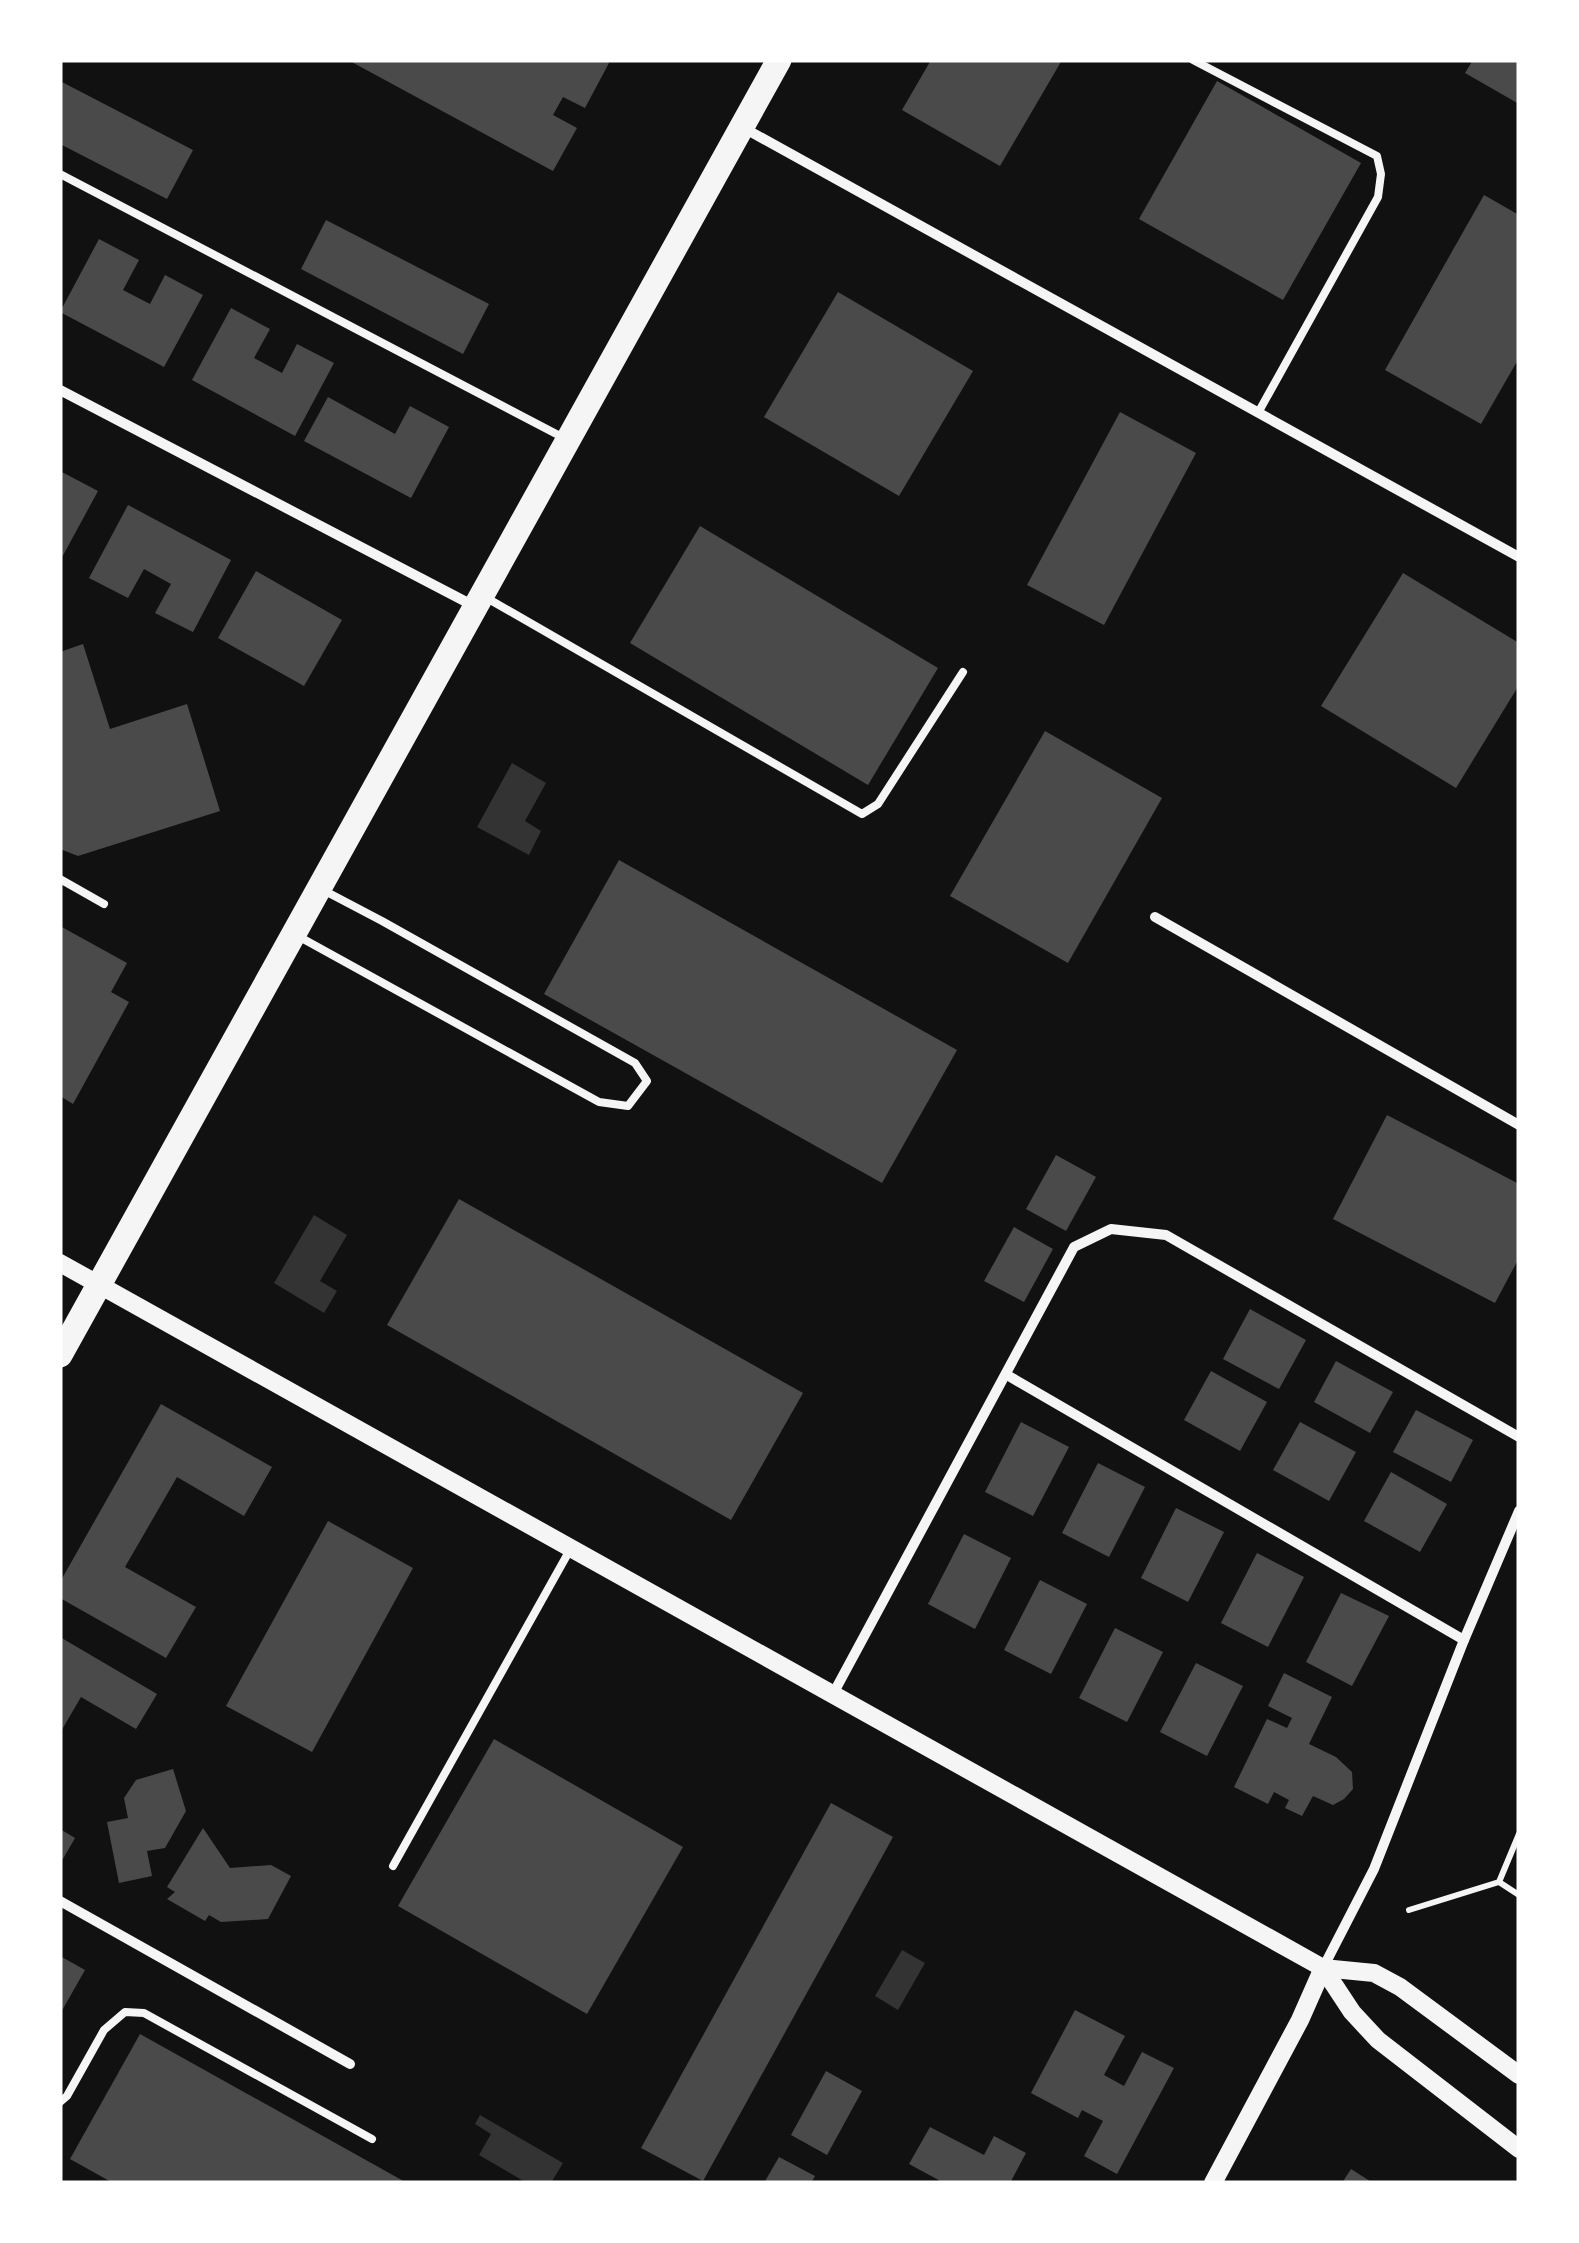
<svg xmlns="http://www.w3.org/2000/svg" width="1579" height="2243" viewBox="0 0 1579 2243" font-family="'PT Sans',sans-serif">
  <rect width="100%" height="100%" fill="#111"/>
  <g fill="#333">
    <path d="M 512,763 L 546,783 L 525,821 L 541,831 L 529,855 L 477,827 Z"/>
    <path d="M 314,1215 L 347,1235 L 320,1281 L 337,1291 L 324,1313 L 274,1283 Z"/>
    <path d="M 902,1950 L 925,1963 L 898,2010 L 875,1996 Z"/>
    <path d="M 480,2115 L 563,2163 L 551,2183 L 527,2183 L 479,2155 L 491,2134 L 475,2124 Z"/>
  </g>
  <g fill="#4a4a4a">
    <path d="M 348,60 L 603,60 L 609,63 L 585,108 L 563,97 L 553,115 L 577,128 L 553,171 Z"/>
    <path d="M 931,60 L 1062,60 L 1000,166 L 902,110 Z"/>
    <path d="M 1473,60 L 1519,60 L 1519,104 L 1465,73 Z"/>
    <path d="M 60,81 L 193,150 L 167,199 L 60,144 Z"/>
    <path d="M 1217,81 L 1361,163 L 1283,300 L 1139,219 Z"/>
    <path d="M 1484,195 L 1519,215 L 1519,358 L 1481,424 L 1385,370 Z"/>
    <path d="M 326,220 L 489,304 L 463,354 L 301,269 Z"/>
    <path d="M 99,239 L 139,260 L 123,290 L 150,304 L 165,275 L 203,295 L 164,367 L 60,312 Z"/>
    <path d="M 838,292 L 973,371 L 899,496 L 764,417 Z"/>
    <path d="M 231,308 L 270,329 L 254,358 L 282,373 L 297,344 L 334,363 L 295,436 L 192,380 Z"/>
    <path d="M 328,397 L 395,434 L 410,406 L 449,427 L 411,498 L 304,441 Z"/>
    <path d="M 1120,412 L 1196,453 L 1104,625 L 1027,585 Z"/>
    <path d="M 60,471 L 98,491 L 60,561 Z"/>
    <path d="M 128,505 L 231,560 L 193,632 L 155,613 L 171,584 L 144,569 L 128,598 L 89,578 Z"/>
    <path d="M 700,526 L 938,668 L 868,785 L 630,643 Z"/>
    <path d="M 256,571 L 342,620 L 304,686 L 218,638 Z"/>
    <path d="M 1403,573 L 1519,643 L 1519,685 L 1456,788 L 1321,706 Z"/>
    <path d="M 83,644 L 110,729 L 187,704 L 220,811 L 78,856 L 60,849 L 60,652 Z"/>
    <path d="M 1045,731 L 1162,798 L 1068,963 L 950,896 Z"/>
    <path d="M 619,860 L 957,1050 L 882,1183 L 544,994 Z"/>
    <path d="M 60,926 L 127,963 L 111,992 L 129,1002 L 73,1104 L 60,1096 Z"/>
    <path d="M 1387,1115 L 1519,1184 L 1519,1258 L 1495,1303 L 1333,1219 Z"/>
    <path d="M 1056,1155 L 1096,1177 L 1066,1231 L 1026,1209 Z"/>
    <path d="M 459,1199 L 803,1393 L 731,1520 L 387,1325 Z"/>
    <path d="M 1014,1227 L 1053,1249 L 1024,1302 L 984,1281 Z"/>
    <path d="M 1250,1309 L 1306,1340 L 1279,1389 L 1223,1359 Z"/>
    <path d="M 1336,1361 L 1393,1392 L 1370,1433 L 1314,1402 Z"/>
    <path d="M 1211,1371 L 1267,1402 L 1240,1451 L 1184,1420 Z"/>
    <path d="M 161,1404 L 272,1467 L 244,1516 L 177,1477 L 125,1567 L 196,1607 L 166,1658 L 60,1598 L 60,1582 Z"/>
    <path d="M 1416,1410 L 1473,1440 L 1451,1482 L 1393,1452 Z"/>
    <path d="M 1021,1422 L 1069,1447 L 1033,1516 L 985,1492 Z"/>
    <path d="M 1300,1422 L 1356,1452 L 1329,1501 L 1273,1470 Z"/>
    <path d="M 1098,1463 L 1145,1487 L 1109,1557 L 1062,1533 Z"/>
    <path d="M 1391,1472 L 1447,1504 L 1420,1552 L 1364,1521 Z"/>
    <path d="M 1176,1508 L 1224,1532 L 1188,1602 L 1141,1578 Z"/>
    <path d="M 328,1521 L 413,1568 L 312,1752 L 226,1706 Z"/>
    <path d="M 964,1534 L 1011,1558 L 975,1629 L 928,1604 Z"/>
    <path d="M 1257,1553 L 1304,1577 L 1268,1647 L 1221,1623 Z"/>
    <path d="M 1040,1580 L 1087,1604 L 1051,1674 L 1004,1650 Z"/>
    <path d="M 1341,1593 L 1389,1616 L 1352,1686 L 1306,1662 Z"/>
    <path d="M 1115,1628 L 1163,1652 L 1127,1722 L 1079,1698 Z"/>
    <path d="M 60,1637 L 157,1694 L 136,1729 L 81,1697 L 60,1733 Z"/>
    <path d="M 1196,1663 L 1243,1686 L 1207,1756 L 1160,1732 Z"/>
    <path d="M 1284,1673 L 1332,1697 L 1309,1744 L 1336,1757 L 1352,1772 L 1353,1789 L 1344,1799 L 1333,1805 L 1313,1796 L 1302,1816 L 1285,1808 L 1289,1800 L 1274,1792 L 1268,1804 L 1234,1787 L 1267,1719 L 1287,1728 L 1292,1718 L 1268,1706 Z"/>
    <path d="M 494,1739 L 683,1847 L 587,2014 L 398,1906 Z"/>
    <path d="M 173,1769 L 186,1811 L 165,1848 L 147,1851 L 152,1876 L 119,1883 L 107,1822 L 128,1818 L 124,1798 L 136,1780 Z"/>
    <path d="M 831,1803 L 893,1837 L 703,2181 L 641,2148 Z"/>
    <path d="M 203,1828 L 230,1868 L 271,1865 L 291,1876 L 268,1919 L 221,1922 L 209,1915 L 205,1921 L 167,1899 L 175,1892 L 167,1887 Z"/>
    <path d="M 60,1829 L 75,1838 L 60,1864 Z"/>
    <path d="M 60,1956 L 85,1970 L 60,2014 Z"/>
    <path d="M 1075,2010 L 1125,2036 L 1104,2075 L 1124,2086 L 1142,2052 L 1174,2068 L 1117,2174 L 1084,2156 L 1103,2121 L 1082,2110 L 1078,2118 L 1031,2093 Z"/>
    <path d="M 140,2034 L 407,2183 L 113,2183 L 70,2159 Z"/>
    <path d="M 826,2071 L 862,2091 L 827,2155 L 791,2135 Z"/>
    <path d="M 930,2127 L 984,2155 L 994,2136 L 1026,2153 L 1010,2183 L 944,2183 L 909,2164 Z"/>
    <path d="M 779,2157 L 815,2176 L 811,2183 L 764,2183 Z"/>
    <path d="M 1351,2169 L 1373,2183 L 1342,2183 Z"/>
  </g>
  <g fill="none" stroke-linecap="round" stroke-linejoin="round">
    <g stroke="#f5f5f5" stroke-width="6">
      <path d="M 1499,1882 L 1519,1895"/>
      <path d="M 1409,1910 L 1499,1882 L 1519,1834"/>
    </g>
    <g stroke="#f5f5f5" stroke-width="8">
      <path d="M 1193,60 L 1377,156 L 1381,174 L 1378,197 L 1258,413"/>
      <path d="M 60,174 L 564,438"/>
      <path d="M 485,597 L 862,814 L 878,804 L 963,672"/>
      <path d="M 60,879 L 104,904"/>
      <path d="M 296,935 L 599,1102 L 628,1106 L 647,1081 L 635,1063 L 382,921 L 323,890"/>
      <path d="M 393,1866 L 571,1548"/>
      <path d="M 60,2102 L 67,2096 L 104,2030 L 125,2012 L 144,2013 L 372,2139"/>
    </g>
    <g stroke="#f5f5f5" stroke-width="10">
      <path d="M 742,127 L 1519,557"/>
      <path d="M 60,390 L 474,606"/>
      <path d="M 1155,917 L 1519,1125"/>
      <path d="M 1007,1375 L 1464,1640"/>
      <path d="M 833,1694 L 1074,1247 L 1111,1229 L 1166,1235 L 1519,1437"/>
      <path d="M 60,1901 L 350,2064"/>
      <path d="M 1323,1968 L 1374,1869 L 1464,1640 L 1519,1511"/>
    </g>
    <g stroke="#f5f5f5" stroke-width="18">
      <path d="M 60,1263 L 1323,1968 L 1374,1973 L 1400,1987 L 1519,2075"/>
      <path d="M 1323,1968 L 1352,2012 L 1378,2040 L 1519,2149"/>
      <path d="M 1213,2183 L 1300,2020 L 1323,1968"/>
    </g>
    <path stroke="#f5f5f5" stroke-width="25" d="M 60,1355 L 779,60"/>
  </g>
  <rect width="1579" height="2243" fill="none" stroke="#ffffff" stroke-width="125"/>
</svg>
